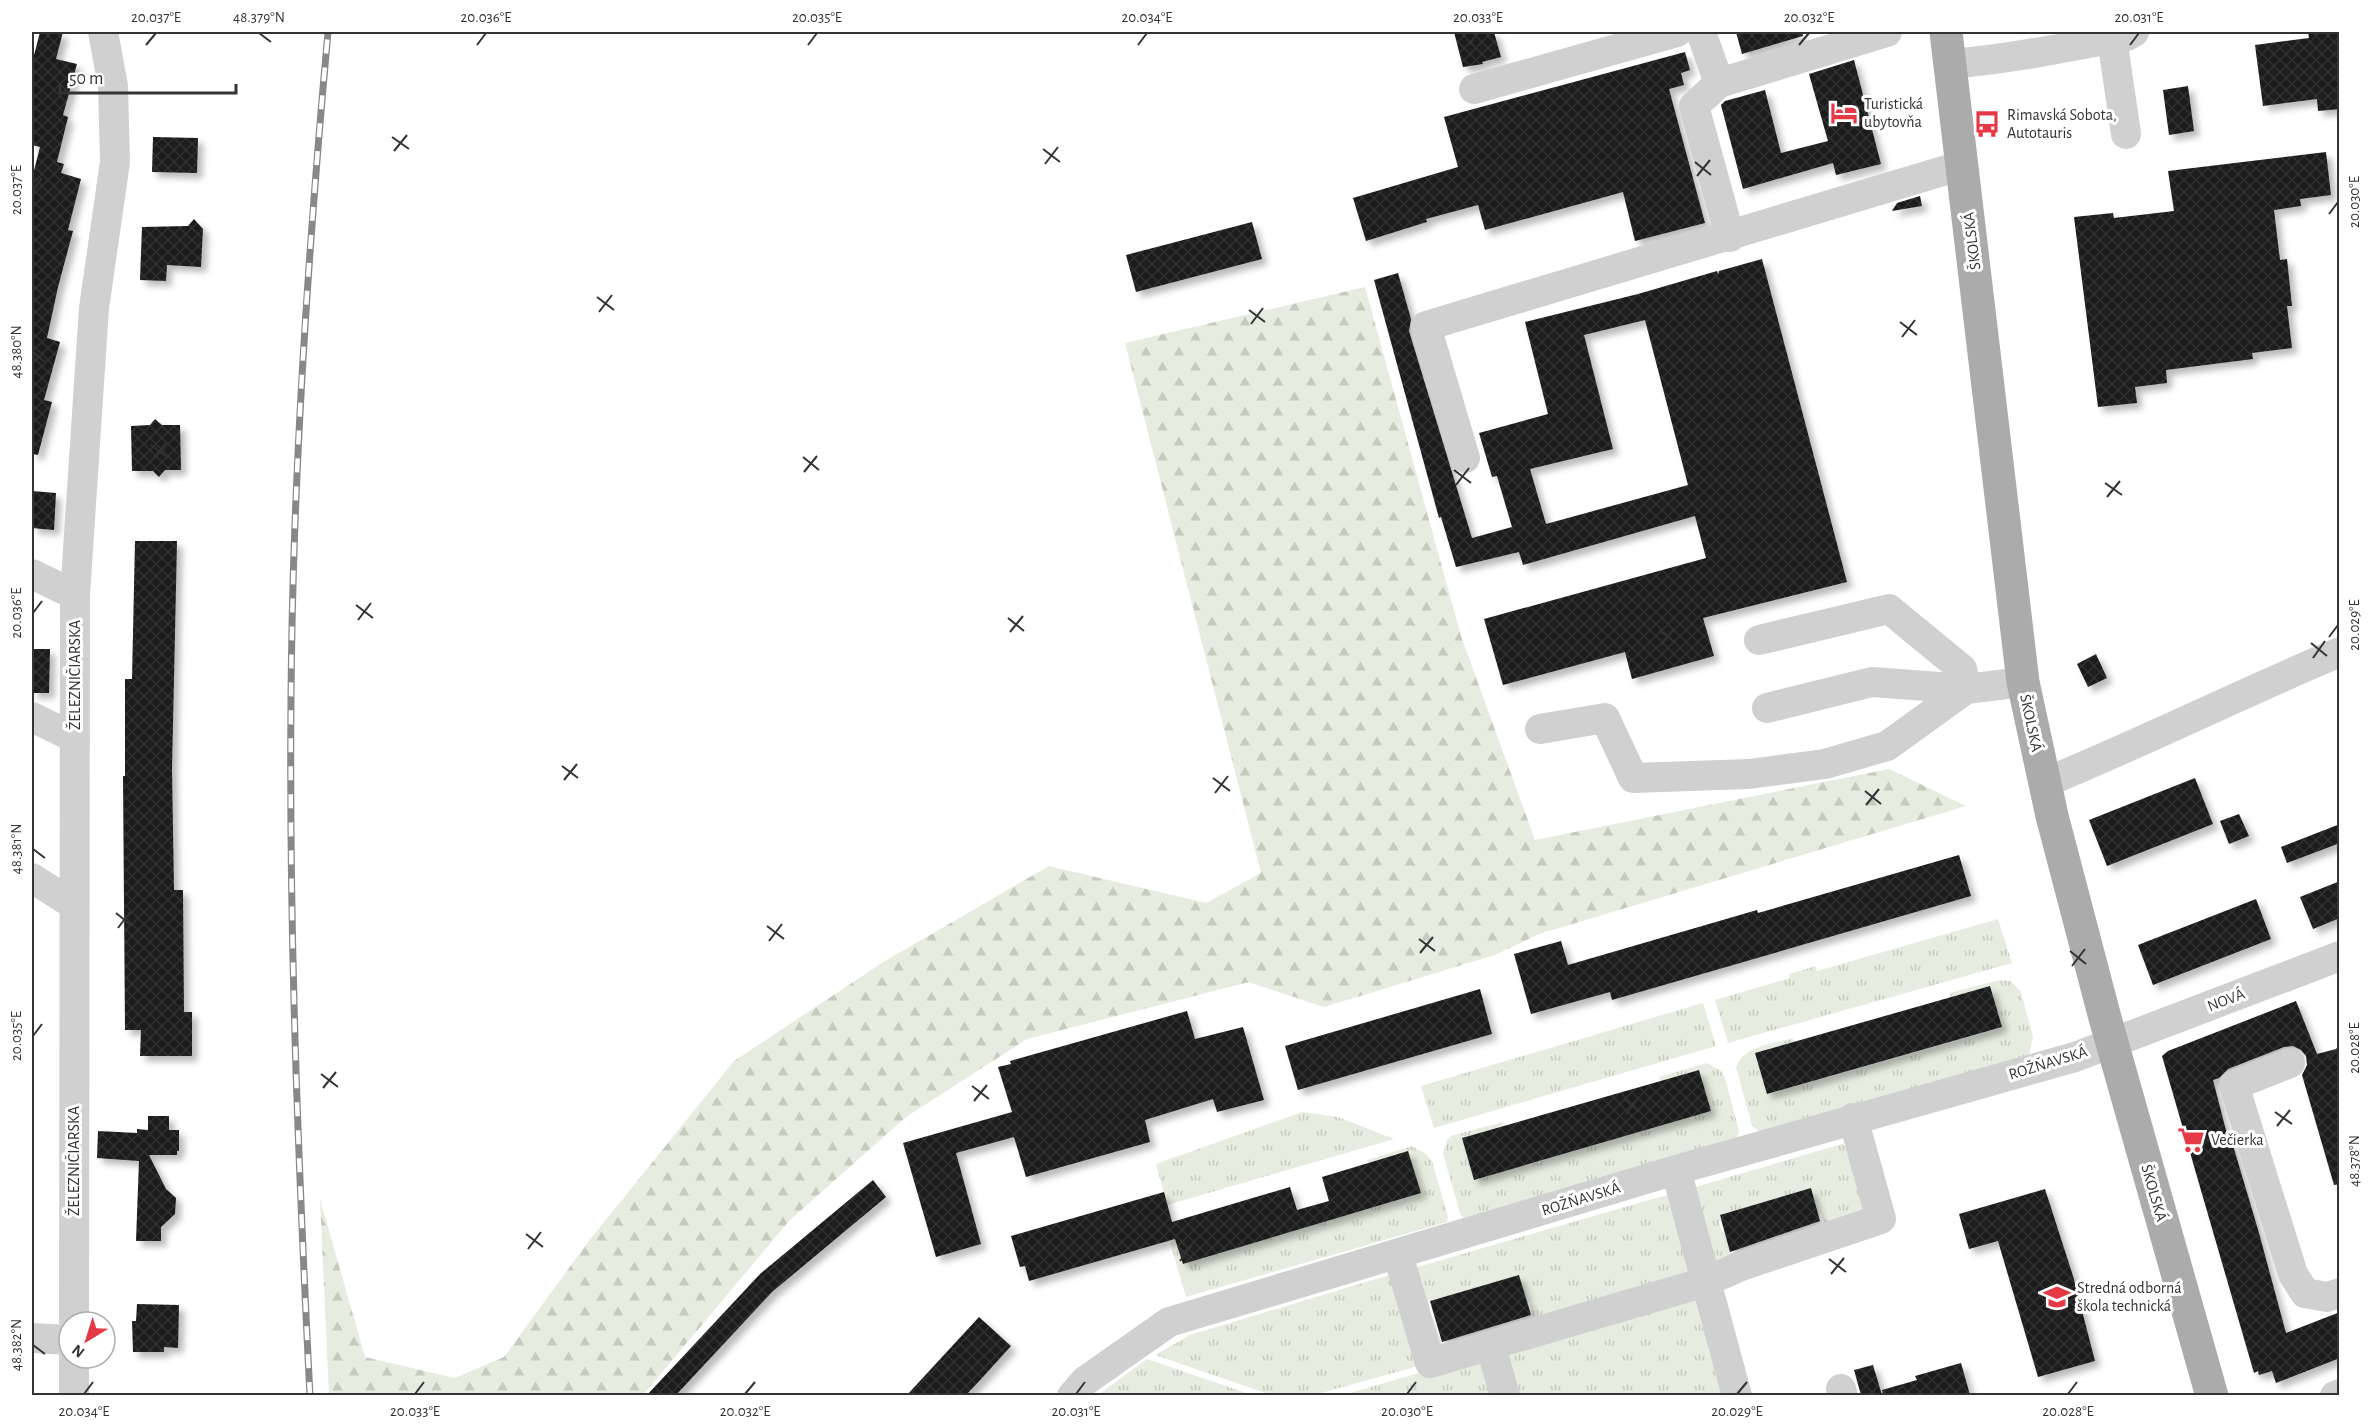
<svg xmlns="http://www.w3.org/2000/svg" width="2371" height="1427" viewBox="0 0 2371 1427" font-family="'Alegreya Sans',sans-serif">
  <defs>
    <pattern id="grass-tufts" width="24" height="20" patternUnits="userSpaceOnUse" patternTransform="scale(1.5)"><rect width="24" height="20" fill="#e6ecdf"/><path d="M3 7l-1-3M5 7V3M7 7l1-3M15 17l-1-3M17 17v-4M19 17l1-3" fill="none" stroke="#c6cbc0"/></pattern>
    <pattern id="forest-firs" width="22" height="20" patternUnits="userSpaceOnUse" patternTransform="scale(1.5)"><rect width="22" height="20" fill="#e6ecdf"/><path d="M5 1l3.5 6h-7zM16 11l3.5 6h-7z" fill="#c6cbc0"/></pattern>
    <pattern id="building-cross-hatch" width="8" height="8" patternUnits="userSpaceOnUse" patternTransform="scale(1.5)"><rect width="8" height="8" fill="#1a1a1a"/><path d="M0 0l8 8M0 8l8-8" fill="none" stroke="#333"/></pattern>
    <filter id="shadow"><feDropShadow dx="5.5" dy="5.5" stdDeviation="3" flood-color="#0004"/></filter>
  </defs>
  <rect width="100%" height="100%" fill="#fff"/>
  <g fill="url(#grass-tufts)">
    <path d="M 1998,919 L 2012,963 L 1728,1043 L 1715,1000 L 1790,978 L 1789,974 L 1816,966 L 1817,971 Z"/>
    <path d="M 2000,980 L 2011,981 L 2021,992 L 2033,1037 L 2029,1055 L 1760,1132 L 1752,1126 L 1736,1067 C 1745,1045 1772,1044 1793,1038 L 1794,1042 L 1755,1053 L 1768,1094 L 2002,1028 L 1990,986 L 1951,997 L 1949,993 Z"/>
    <path d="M 1703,1003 L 1716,1046 L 1434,1128 L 1421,1086 Z"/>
    <path d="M 1707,1063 L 1721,1071 L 1725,1078 L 1739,1131 L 1737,1138 L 1464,1218 L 1461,1216 L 1443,1154 L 1447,1140 L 1451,1136 L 1502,1122 L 1503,1126 L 1475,1180 L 1711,1111 L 1699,1070 L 1660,1081 L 1659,1077 Z"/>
    <path d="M 1302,1112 L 1338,1117 L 1394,1139 L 1167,1205 L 1156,1164 Z"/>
    <path d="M 1842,1144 L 1852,1151 L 1868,1211 L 1824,1223 L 1821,1214 L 1818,1214 L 1811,1188 L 1720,1215 L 1721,1221 L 1719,1222 L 1722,1232 L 1724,1231 L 1732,1257 L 1716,1261 L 1706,1249 L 1695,1187 Z"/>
    <path d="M 1412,1146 L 1426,1154 L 1432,1161 L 1448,1217 L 1447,1222 L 1186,1297 L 1170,1242 L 1176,1241 L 1183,1264 L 1421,1193 L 1408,1152 L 1368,1163 L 1367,1160 Z"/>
    <path d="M 1666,1195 L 1674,1199 L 1693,1253 L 1686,1278 L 1533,1327 L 1530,1301 L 1527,1302 L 1519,1276 L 1428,1301 L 1430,1307 L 1427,1307 L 1430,1318 L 1433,1317 L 1443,1347 L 1437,1348 L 1414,1268 Z"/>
    <path d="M 1389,1275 L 1422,1365 L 1314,1395 L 1274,1396 L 1155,1355 L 1190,1335 Z"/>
    <path d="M 1675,1298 L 1699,1300 L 1731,1395 L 1707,1395 L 1706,1393 L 1697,1396 L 1511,1395 L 1504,1357 Z"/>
    <path d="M 1147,1359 L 1252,1395 L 1098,1395 Z"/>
    <path d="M 1464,1360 L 1480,1361 L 1497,1396 L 1339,1396 Z"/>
  </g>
  <path fill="url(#forest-firs)" d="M 1365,287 L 1461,636 L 1535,840 L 1889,769 L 1966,806 L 1539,934 L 1495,955 L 1324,1007 L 1249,982 L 1027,1039 L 906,1117 L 790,1220 L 643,1395 L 329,1395 L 320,1199 L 365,1357 L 455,1378 L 504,1357 L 588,1242 L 734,1061 L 885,961 L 1049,866 L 1206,903 L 1261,873 L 1125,343 Z"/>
  <g fill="url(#building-cross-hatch)" fill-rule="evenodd" filter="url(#shadow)">
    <path d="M 40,32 L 63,32 L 56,59 L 77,64 L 63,115 L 68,117 L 57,162 L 64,164 L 61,173 L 81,179 L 68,230 L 73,231 L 58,287 L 47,338 L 60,342 L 44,400 L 52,402 L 38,455 L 32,454 L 32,178 L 40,147 L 32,145 L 32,63 Z"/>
    <path d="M 1454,32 L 1494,32 L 1501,57 L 1482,62 L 1483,64 L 1463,67 Z"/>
    <path d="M 1736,32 L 1802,32 L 1803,36 L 1742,54 Z"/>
    <path d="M 2308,32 L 2340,32 L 2340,109 L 2318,111 L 2317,99 L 2263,106 L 2255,45 L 2309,38 Z"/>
    <path d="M 1685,52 L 1690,70 L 1681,73 L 1684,85 L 1669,89 L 1705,223 L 1635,241 L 1623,192 L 1485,230 L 1478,205 L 1426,219 L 1427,222 L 1366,241 L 1353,198 L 1458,167 L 1444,117 Z"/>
    <path d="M 1854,60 L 1881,164 L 1836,175 L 1833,163 L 1743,189 L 1721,105 L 1725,101 L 1765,90 L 1781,153 L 1828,141 L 1809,74 Z"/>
    <path d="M 2188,86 L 2194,131 L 2169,135 L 2163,90 Z"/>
    <path d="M 153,137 L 198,138 L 197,173 L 152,172 Z"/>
    <path d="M 2326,152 L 2331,195 L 2300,199 L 2301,206 L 2274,210 L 2280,260 L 2287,259 L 2292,306 L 2287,306 L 2292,348 L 2252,353 L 2253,359 L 2166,370 L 2167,383 L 2135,387 L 2137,403 L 2098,407 L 2074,217 L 2113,213 L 2114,218 L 2174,211 L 2168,171 Z"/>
    <path d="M 1920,196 L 1922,206 L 1892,211 L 1897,203 Z"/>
    <path d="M 194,219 L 203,229 L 201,267 L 167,265 L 166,281 L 140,280 L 142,227 L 188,226 Z"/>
    <path d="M 1252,222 L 1262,259 L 1136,292 L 1126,255 Z"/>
    <path d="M 1762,259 L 1847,582 L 1703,618 L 1714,656 L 1632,679 L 1625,652 L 1503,685 L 1484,619 L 1706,558 L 1695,516 L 1523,565 L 1519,552 L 1456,567 L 1441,517 L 1439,518 L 1374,280 L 1398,273 L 1411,319 L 1409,331 L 1472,538 L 1512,527 L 1497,476 L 1492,477 L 1479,433 L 1548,414 L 1525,322 L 1638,294 L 1717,271 L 1718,274 L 1719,271 ZM 1645,320 L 1688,485 L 1546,524 L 1530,469 L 1613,449 L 1584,335 Z"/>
    <path d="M 155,419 L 162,425 L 180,425 L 181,470 L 165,470 L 159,477 L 153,471 L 132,471 L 131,426 L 150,425 Z"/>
    <path d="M 32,491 L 56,493 L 54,530 L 32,528 Z"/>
    <path d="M 135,541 L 177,541 L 172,769 L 174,890 L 183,890 L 184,1012 L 192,1012 L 192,1056 L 140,1056 L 141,1030 L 125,1030 L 123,776 L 125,776 L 125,679 L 132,679 Z"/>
    <path d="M 32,649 L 50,649 L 49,693 L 32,693 Z"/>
    <path d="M 2096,654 L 2107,678 L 2088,687 L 2077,664 Z"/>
    <path d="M 2195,778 L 2213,824 L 2107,866 L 2089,820 Z"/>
    <path d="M 2239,814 L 2249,836 L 2229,844 L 2220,821 Z"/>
    <path d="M 2340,824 L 2340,843 L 2287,863 L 2281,847 Z"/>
    <path d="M 1959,855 L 1971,896 L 1612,1000 L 1610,992 L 1531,1014 L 1514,954 L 1561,941 L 1568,965 L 1757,910 L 1758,913 Z"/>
    <path d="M 2340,881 L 2340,918 L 2313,929 L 2300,897 Z"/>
    <path d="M 2256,899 L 2271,939 L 2153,985 L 2138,945 Z"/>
    <path d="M 1990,986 L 2002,1027 L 1767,1094 L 1755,1053 Z"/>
    <path d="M 1480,989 L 1492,1034 L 1298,1090 L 1285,1046 Z"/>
    <path d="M 2296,1001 L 2317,1054 L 2340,1048 L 2340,1184 L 2334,1185 L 2302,1075 L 2307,1065 L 2306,1056 L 2301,1050 L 2293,1046 L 2284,1047 L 2228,1069 L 2219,1078 L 2213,1080 L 2229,1142 L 2232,1142 L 2259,1233 L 2286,1333 L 2340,1312 L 2340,1358 L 2276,1383 L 2272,1371 L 2259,1375 L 2258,1371 L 2254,1373 L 2162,1056 L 2168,1051 Z"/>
    <path d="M 1187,1011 L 1195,1039 L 1243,1027 L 1264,1100 L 1217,1112 L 1213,1099 L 1145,1120 L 1150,1142 L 1026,1177 L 1014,1137 L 956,1153 L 981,1244 L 936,1257 L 903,1143 L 1012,1112 L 998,1067 L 1011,1064 L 1010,1061 Z"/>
    <path d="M 1699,1070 L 1711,1111 L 1474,1180 L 1462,1138 Z"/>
    <path d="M 148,1116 L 169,1116 L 169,1130 L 179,1130 L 179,1151 L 177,1151 L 177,1155 L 149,1155 L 166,1189 L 176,1198 L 175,1214 L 161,1227 L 161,1241 L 136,1241 L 139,1161 L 97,1158 L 98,1131 L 137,1133 L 137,1129 L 148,1130 Z"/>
    <path d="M 1408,1151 L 1421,1193 L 1183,1264 L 1175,1239 L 1029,1281 L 1025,1266 L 1020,1267 L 1011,1236 L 1164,1192 L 1172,1222 L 1290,1187 L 1297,1210 L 1329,1201 L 1322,1177 Z"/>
    <path d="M 873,1180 L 886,1197 L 772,1292 L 676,1395 L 647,1395 L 760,1274 Z"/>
    <path d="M 1811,1188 L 1820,1221 L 1730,1252 L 1720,1215 Z"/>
    <path d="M 2045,1189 L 2073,1276 L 2095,1361 L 2038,1377 L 1998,1241 L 1969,1249 L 1959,1214 Z"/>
    <path d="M 1519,1275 L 1531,1315 L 1442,1342 L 1430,1301 Z"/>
    <path d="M 137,1304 L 179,1305 L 178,1348 L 164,1347 L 164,1352 L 133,1352 L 132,1321 L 136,1321 Z"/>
    <path d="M 979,1317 L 1011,1346 L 982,1378 L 966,1395 L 907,1395 Z"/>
    <path d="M 1961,1363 L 1970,1395 L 1883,1395 L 1882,1390 L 1917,1380 L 1915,1376 Z"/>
    <path d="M 1873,1365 L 1882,1395 L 1861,1395 L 1854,1370 Z"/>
  </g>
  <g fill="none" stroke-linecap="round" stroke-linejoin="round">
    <g stroke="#d0d0d0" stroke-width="30">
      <path d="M 1701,32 L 1719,83 L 1887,32"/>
      <path d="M 2112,38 L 2126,134"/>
      <path d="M 1950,64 C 2010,59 2068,47 2127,36 L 2134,32"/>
      <path d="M 1719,83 L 1694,106 L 1730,237"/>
      <path d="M 1474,89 L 1677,32"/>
      <path d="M 1465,458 L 1426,326 L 1963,165"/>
      <path d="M 32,574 L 75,595"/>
      <path d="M 1759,640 L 1889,609 L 1962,669 L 1966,689 L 1872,682 L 1767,708"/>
      <path d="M 32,717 L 75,738"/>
      <path d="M 1540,729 L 1605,718 L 1633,778 L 1749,774 L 1825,764 L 1887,746 L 1966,689 L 2023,682"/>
      <path d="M 2044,783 C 2144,742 2240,694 2340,652"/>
      <path d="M 32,878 L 74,905"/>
      <path d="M 2290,1063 L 2234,1085 L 2293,1274 L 2305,1293 L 2327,1297 L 2340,1293"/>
      <path d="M 1676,1170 L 1737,1396"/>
      <path d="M 1398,1255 L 1430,1363 L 1705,1282 L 1741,1266 L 1881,1219 L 1853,1118"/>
      <path d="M 74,1322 L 75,595 L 94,308 L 115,162 L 113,86 L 103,32"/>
      <path d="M 32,1338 L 69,1340"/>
      <path d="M 1491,1347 L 1505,1396"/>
      <path d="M 74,1358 L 74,1396"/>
      <path d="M 1841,1389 L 1843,1396"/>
      <path d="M 1072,1396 L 1085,1381 L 1169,1322 L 1676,1170 L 2075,1057 L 2340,956"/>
      <path d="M 2335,1396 L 2340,1394"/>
    </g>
    <path stroke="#ababab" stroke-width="33" d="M 1946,32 L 2023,682 L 2052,816 L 2105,1018 L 2212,1396"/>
    <defs>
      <path id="rail" d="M 310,1396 C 297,1140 287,883 292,627 C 296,428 310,230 328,32"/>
    </defs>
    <use href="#rail" stroke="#888" stroke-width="7"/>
    <use href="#rail" stroke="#fff" stroke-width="4.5" stroke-dasharray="14" stroke-linecap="butt"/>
  </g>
  <path fill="none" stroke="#333" stroke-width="2" d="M 259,33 L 271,42M 146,45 L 156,33M 477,45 L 486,33M 808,45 L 817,33M 1138,45 L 1147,33M 1469,45 L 1478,33M 1799,45 L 1809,33M 2130,45 L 2139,33M 392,137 L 409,149M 1043,149 L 1060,162M 394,151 L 407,135M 1695,162 L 1711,175M 1045,164 L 1058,147M 1697,176 L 1710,160M 33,190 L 42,178M 2329,214 L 2338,202M 597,297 L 614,310M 1249,310 L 1265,322M 599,312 L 612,295M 1900,322 L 1917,335M 1251,324 L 1263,308M 1902,337 L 1915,320M 33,352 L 45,362M 151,445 L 168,458M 803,457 L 819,470M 153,459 L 166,443M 1454,470 L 1471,483M 804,472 L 817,456M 2105,483 L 2122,495M 1456,485 L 1469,468M 2107,497 L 2120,481M 356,605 L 373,618M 33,613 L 42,601M 1008,618 L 1024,631M 358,620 L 371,603M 1659,630 L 1676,643M 1010,632 L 1023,616M 2329,637 L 2338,625M 2311,643 L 2327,656M 1661,645 L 1674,629M 2313,658 L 2325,641M 562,766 L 578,778M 1213,778 L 1230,791M 564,780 L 577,764M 1865,791 L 1881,804M 1215,793 L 1228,776M 1866,805 L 1879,789M 33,849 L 45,858M 116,913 L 132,926M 767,926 L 784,939M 118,928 L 130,912M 1419,939 L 1435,951M 769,941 L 782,924M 2070,951 L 2086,964M 1420,953 L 1433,937M 2072,966 L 2085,949M 33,1036 L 42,1024M 2329,1060 L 2338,1048M 321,1074 L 338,1087M 972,1086 L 989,1099M 323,1088 L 336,1072M 1624,1099 L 1640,1112M 974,1101 L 987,1085M 2275,1112 L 2292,1124M 1626,1114 L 1639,1097M 2277,1126 L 2290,1110M 2326,1151 L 2338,1161M 526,1234 L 543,1247M 1178,1247 L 1194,1260M 528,1249 L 541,1232M 1829,1259 L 1846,1272M 1180,1261 L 1192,1245M 1831,1274 L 1844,1258M 33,1345 L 45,1354M 84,1394 L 93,1382M 415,1394 L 424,1382M 745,1394 L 755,1382M 1076,1394 L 1085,1382M 1407,1394 L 1416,1382M 1737,1394 L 1747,1382M 2068,1394 L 2077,1382"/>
  <defs>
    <symbol id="hotel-bare" viewBox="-9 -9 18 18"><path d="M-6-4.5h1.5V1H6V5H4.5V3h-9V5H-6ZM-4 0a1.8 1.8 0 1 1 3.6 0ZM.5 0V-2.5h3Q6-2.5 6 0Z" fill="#e63946" stroke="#fff" stroke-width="2.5" paint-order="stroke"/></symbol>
    <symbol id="bus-bare" viewBox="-9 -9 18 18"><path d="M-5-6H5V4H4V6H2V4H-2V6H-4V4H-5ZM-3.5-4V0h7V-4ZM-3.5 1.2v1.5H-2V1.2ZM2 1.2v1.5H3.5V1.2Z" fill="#e63946" stroke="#fff" stroke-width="2.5" paint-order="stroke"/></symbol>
    <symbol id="supermarket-bare" viewBox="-9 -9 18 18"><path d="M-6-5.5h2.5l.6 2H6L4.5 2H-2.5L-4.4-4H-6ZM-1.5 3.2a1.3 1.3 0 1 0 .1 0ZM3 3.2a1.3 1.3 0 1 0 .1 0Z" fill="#e63946" stroke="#fff" stroke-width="2.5" paint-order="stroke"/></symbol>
    <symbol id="school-bare" viewBox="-9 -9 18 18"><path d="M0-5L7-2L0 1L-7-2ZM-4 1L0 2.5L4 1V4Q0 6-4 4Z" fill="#e63946" stroke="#fff" stroke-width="2.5" paint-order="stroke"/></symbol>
  </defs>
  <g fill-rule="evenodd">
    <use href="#hotel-bare" x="1825" y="94" width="38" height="38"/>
    <use href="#bus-bare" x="1968" y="105" width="38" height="38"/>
    <use href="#supermarket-bare" x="2172" y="1121" width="38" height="38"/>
    <use href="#school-bare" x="2038" y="1278" width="38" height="38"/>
  </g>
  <g text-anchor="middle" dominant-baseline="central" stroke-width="6" stroke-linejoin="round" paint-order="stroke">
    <g font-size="16" fill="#333" stroke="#fff" text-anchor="start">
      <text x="1864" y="104">Turistická<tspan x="1864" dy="18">ubytovňa</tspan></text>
      <text x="2007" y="115">Rimavská Sobota,<tspan x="2007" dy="18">Autotauris</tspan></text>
      <text x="2211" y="1140">Večierka</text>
      <text x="2077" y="1288">Stredná odborná<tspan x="2077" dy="18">škola technická</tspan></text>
    </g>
    <g font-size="16" fill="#333" stroke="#fff">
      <text transform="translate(1972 241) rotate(-97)">ŠKOLSKÁ</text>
      <text transform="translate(75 675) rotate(-90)">ŽELEZNIČIARSKA</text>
      <text transform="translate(2031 723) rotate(78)">ŠKOLSKÁ</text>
      <text transform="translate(2226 1000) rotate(-21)">NOVÁ</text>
      <text transform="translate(2048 1063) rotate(-17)">ROŽŇAVSKÁ</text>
      <text transform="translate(74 1161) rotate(-90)">ŽELEZNIČIARSKA</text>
      <text transform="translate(2154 1193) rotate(74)">ŠKOLSKÁ</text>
      <text transform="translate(1581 1199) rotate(-17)">ROŽŇAVSKÁ</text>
    </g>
  </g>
  <rect width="2371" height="1427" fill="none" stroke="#ffffff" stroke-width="66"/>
  <g transform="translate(87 1340) rotate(218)"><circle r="28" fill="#ffffff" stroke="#adadad" stroke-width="1.5"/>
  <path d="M0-4.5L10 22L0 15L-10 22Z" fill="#e63946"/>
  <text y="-9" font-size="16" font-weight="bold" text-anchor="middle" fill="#333333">N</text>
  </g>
  <path d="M60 84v9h176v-9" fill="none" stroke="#333333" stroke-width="3"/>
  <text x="69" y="84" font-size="18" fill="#333333" stroke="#ffffff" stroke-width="4.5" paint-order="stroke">50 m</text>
  <rect x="33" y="33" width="2305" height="1361" fill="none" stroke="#333" stroke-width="2"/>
  <g font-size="15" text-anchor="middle" fill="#333">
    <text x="156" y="22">20.037°E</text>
    <text x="259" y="22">48.379°N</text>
    <text x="486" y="22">20.036°E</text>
    <text x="817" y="22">20.035°E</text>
    <text x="1147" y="22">20.034°E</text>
    <text x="1478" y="22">20.033°E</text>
    <text x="1809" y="22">20.032°E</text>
    <text x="2139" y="22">20.031°E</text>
    <text transform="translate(16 190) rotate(-90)" y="5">20.037°E</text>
    <text transform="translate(2354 202) rotate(-90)" y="5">20.030°E</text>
    <text transform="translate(16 352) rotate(-90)" y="5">48.380°N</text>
    <text transform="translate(16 613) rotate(-90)" y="5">20.036°E</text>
    <text transform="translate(2354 625) rotate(-90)" y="5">20.029°E</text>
    <text transform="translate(16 849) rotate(-90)" y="5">48.381°N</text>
    <text transform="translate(16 1036) rotate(-90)" y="5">20.035°E</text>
    <text transform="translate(2354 1048) rotate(-90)" y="5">20.028°E</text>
    <text transform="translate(2354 1161) rotate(-90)" y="5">48.378°N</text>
    <text transform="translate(16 1345) rotate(-90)" y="5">48.382°N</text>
    <text x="84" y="1416">20.034°E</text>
    <text x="415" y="1416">20.033°E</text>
    <text x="745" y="1416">20.032°E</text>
    <text x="1076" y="1416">20.031°E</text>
    <text x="1407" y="1416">20.030°E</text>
    <text x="1737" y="1416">20.029°E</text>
    <text x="2068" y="1416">20.028°E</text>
  </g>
</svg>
